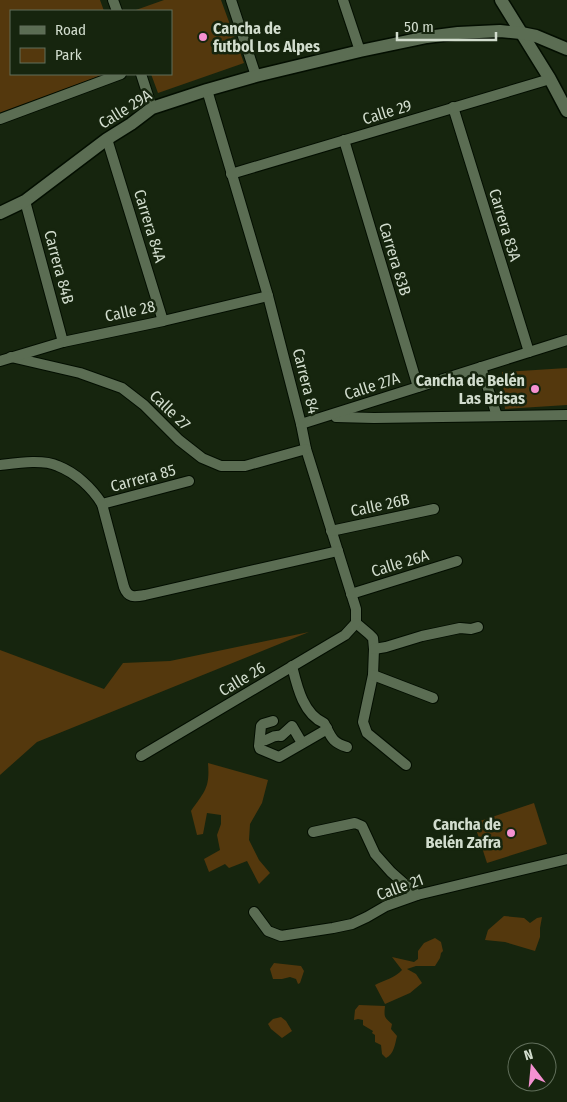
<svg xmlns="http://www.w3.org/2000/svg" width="567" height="1102" viewBox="0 0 567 1102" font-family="'Fira Sans Condensed',sans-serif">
  <rect width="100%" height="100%" fill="#16250e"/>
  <g fill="#54380d">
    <path d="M 0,0 L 100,0 L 104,11 L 11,11 L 11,74 L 105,74 L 0,113 Z"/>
    <path d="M 164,0 L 221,0 L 244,63 L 158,93 L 151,74 L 171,74 L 171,11 L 133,11 Z"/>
    <path d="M 567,368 L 567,405 L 505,409 L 502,372 Z"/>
    <path d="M 309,632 L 37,742 L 0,775 L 0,650 L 104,689 L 123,663 L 170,661 Z"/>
    <path d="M 208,763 L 268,780 L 262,803 L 250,824 L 249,840 L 259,860 L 270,873 L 259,884 L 247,861 L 229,868 L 225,864 L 209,872 L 204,859 L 220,850 L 217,835 L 221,824 L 221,815 L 207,813 L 203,834 L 197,835 L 191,811 C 205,791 210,788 208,763 Z"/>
    <path d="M 534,803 L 547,844 L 487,863 L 474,823 Z"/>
    <path d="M 504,916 L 524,918 L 530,923 L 537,918 L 542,917 L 540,928 L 540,937 L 535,951 L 505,942 L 485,940 L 488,930 Z"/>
    <path d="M 435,938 L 441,942 L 443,951 L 441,953 L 440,958 L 435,966 L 416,966 L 407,969 L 416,974 L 422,983 L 410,993 L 385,1004 L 375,985 C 384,980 395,978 402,970 L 392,957 L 414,962 L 418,959 L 418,951 L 424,943 Z"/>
    <path d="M 274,963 L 301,966 L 304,971 L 300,983 L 298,984 L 296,979 L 290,977 L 282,979 L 273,979 L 270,969 Z"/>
    <path d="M 359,1005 L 385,1006 C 384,1017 384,1017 392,1024 L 391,1029 L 397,1036 C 395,1044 394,1054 386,1058 L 382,1054 L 381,1045 L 375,1042 L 375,1035 L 372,1033 L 373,1031 L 363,1025 L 363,1020 L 358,1019 L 354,1020 L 355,1010 Z"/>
    <path d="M 281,1017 L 286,1021 L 292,1031 L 282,1038 L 271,1029 L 268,1024 L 273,1019 Z"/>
  </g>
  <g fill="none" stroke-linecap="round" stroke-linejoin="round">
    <defs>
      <g id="street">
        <path d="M 113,0 L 117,11"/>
        <path d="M 231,0 L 256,76"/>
        <path d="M 343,0 L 360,51"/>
        <path d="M 141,74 L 152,108"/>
        <path d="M 207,90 L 268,296 L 301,424 L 306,449 L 356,609 L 356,623 L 369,634 L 373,638 L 374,649 L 373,675 L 363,722 L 367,733 L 406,765"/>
        <path d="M 453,107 L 529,352"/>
        <path d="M 0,119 L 121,74"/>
        <path d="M 107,139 L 163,321"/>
        <path d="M 344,140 L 418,387"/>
        <path d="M 231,174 L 550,79"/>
        <path d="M 25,201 L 63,342"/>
        <path d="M 11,357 L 80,373 L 122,388 L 144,405 L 179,440 L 202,458 L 221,466 L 245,466 L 306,449"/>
        <path d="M 0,361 L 63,342 L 163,321 L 268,296"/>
        <path d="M 481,367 L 497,416"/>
        <path d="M 336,417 L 374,418 L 567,415"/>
        <path d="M 301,424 L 567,340"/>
        <path d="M 0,465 C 17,463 43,459 58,466 C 76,473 92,488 102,504 L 189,481"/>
        <path d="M 102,504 L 124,587 C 128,598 134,597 145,595 L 338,551"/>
        <path d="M 331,531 L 434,509"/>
        <path d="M 351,594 L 457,561"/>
        <path d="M 374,649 L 386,647 L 422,636 L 460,628 L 471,629 L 478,627"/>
        <path d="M 292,666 C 297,686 303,714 324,723 C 331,736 331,742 347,747"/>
        <path d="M 373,675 L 433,698"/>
        <path d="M 273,721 L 263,724 L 261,726 L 259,746 L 260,749 L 279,757 L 324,731 L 327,728"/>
        <path d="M 260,741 C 268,742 271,734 281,736 L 292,726 L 302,743"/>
        <path d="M 141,756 L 345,635 L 356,623"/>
        <path d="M 313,832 L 355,823 L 362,826 L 375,854 L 391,872 L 417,895"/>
        <path d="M 254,912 L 268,931 L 281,936 L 333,928 L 352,924 L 367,917 L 386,906 L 417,895 L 567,859"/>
      </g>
      <g id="secondary">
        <path d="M 501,0 L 550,79 L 567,111"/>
        <path d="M 0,213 L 25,201 L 107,139 L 131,124 L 152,108 L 207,90 L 256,76 L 360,51 L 427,37 L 458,33 L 500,31 L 521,33 L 536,36 L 567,49"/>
      </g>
    </defs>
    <use href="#street" stroke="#030e00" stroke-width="12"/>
    <use href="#secondary" stroke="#030e00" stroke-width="15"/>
    <use href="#street" stroke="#5b6d53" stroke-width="10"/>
    <use href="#secondary" stroke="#5b6d53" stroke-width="12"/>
  </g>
  <g fill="#f591d1" stroke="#16250e" stroke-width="2">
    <circle cx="203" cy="37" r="5"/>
    <circle cx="535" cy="389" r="5"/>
    <circle cx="511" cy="833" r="5"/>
  </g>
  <g text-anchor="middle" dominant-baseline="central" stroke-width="5" stroke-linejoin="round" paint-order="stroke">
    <g font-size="16" font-weight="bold" fill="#d2ddce" stroke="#16250e" text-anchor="end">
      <text x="213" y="28" text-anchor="start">Cancha de<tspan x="213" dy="18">futbol Los Alpes</tspan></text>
      <text x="525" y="380">Cancha de Belén<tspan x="525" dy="18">Las Brisas</tspan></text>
      <text x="501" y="824">Cancha de<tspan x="501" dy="18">Belén Zafra</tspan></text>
    </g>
    <g font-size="16" fill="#d2ddce" stroke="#16250e">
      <text transform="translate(125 109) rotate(-32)">Calle 29A</text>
      <text transform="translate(387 112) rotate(-17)">Calle 29</text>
      <text transform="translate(505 225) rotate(73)">Carrera 83A</text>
      <text transform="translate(150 226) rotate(73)">Carrera 84A</text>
      <text transform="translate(395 259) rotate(73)">Carrera 83B</text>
      <text transform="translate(59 267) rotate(75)">Carrera 84B</text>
      <text transform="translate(130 311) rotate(-12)">Calle 28</text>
      <text transform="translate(306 381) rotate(76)">Carrera 84</text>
      <text transform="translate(372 386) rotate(-18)">Calle 27A</text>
      <text transform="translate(170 410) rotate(44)">Calle 27</text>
      <text transform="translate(143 478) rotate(-15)">Carrera 85</text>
      <text transform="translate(380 505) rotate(-12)">Calle 26B</text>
      <text transform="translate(400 563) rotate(-17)">Calle 26A</text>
      <text transform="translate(242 679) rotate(-31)">Calle 26</text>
      <text transform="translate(400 887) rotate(-20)">Calle 21</text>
    </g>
  </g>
  <rect x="10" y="10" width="162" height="65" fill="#16250e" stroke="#616f5b"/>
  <rect x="20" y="26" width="25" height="8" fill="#5b6d53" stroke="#616f5b"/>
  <text x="55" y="35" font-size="15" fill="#d2ddce">Road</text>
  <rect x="20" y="48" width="25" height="15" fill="#54380d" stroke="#616f5b"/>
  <text x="55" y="60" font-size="15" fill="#d2ddce">Park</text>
  <g transform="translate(532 1067) rotate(344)"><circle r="24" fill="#16250e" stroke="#616f5b"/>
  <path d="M0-4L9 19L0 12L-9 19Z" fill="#f591d1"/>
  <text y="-8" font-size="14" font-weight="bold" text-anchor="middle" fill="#d2ddce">N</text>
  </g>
  <path d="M397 32v8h99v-8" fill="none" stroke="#d2ddce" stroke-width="2.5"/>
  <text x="404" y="32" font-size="15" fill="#d2ddce" stroke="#16250e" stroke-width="4" paint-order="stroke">50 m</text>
</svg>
